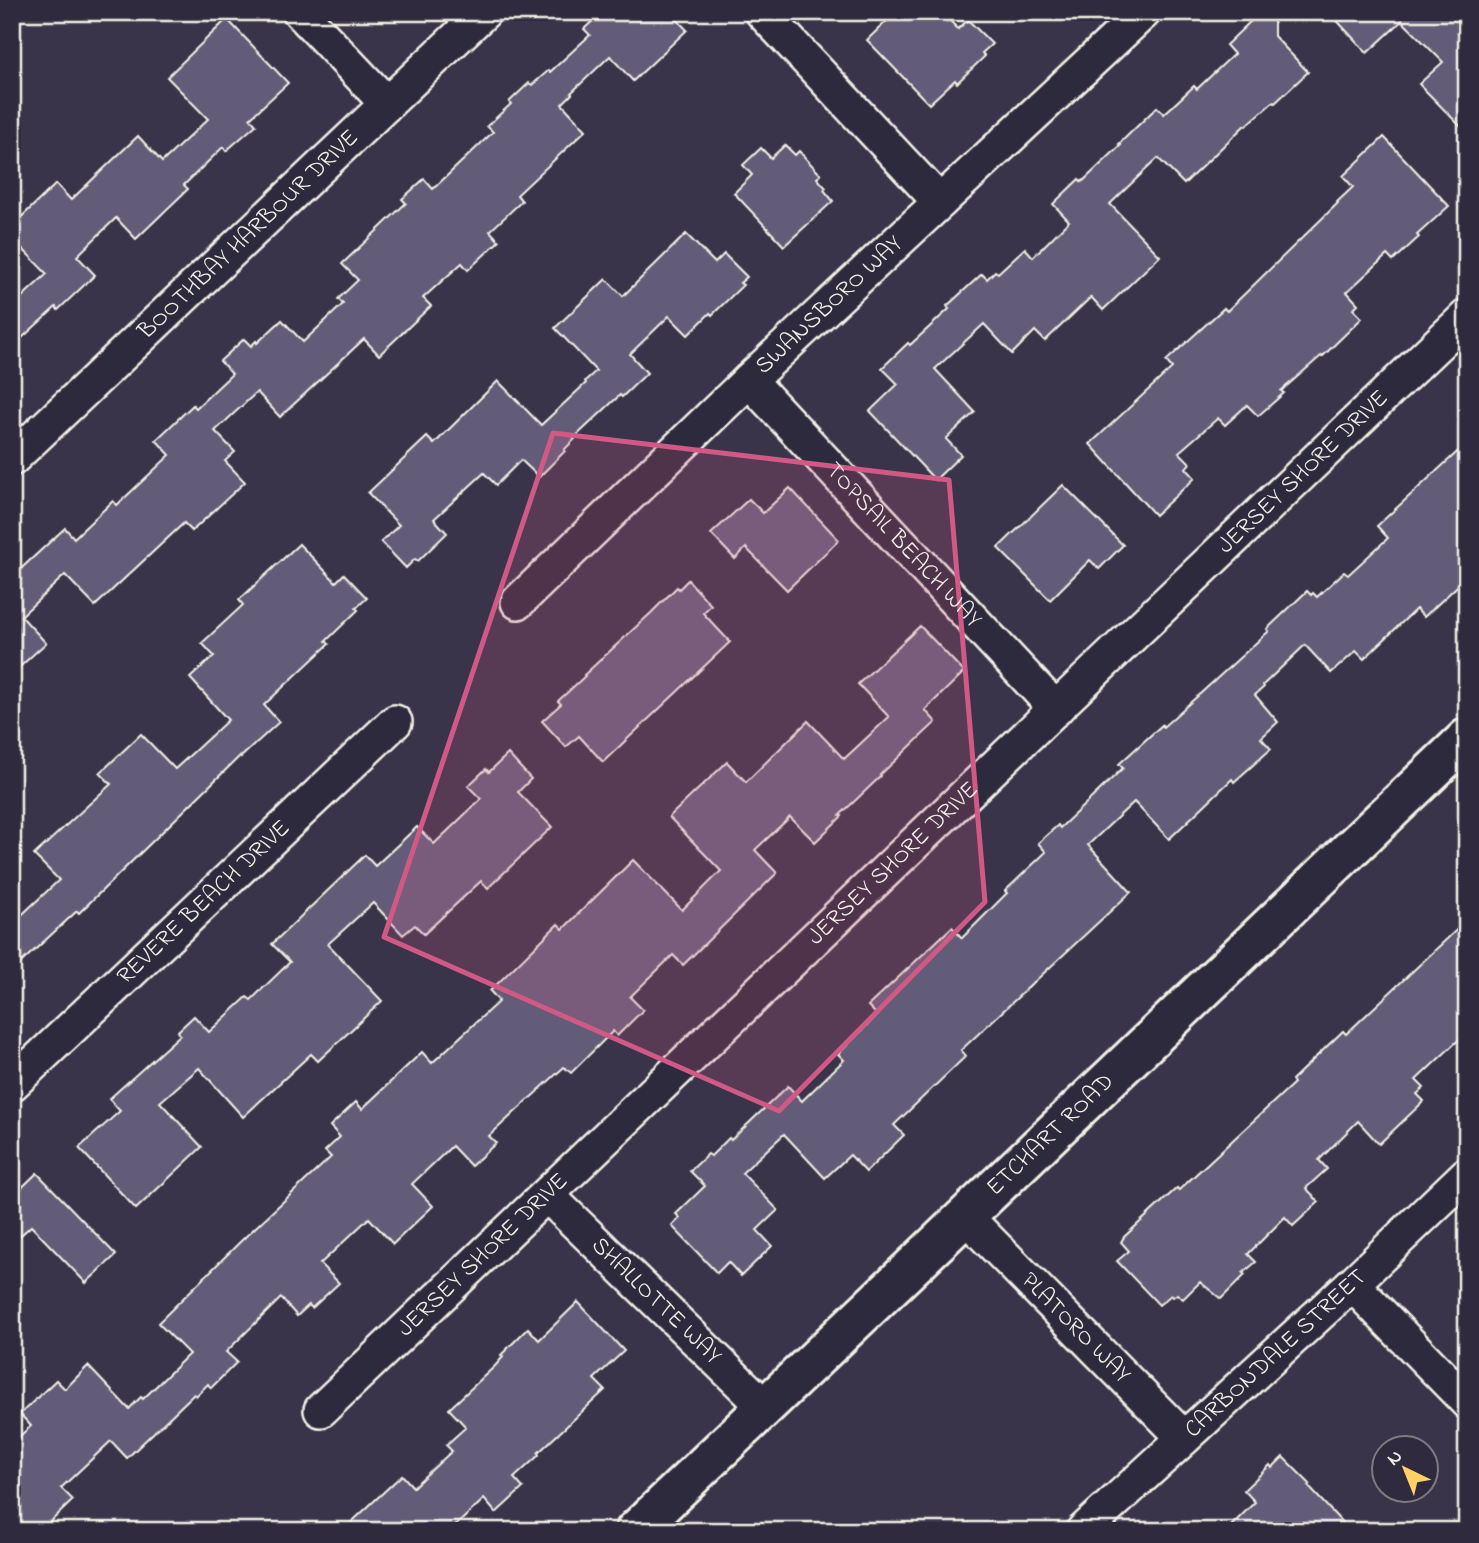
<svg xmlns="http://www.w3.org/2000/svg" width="1479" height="1543" viewBox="0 0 1479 1543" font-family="'Indie Flower',sans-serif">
  <rect width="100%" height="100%" fill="#393449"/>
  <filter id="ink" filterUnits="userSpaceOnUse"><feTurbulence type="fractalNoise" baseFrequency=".0143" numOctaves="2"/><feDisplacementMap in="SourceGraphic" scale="14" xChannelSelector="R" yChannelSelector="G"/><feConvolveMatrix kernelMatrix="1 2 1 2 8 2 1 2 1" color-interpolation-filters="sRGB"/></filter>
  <g filter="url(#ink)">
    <g fill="#635b78" stroke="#f4f1e8" stroke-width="2">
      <path d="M 602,12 L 670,12 L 687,30 L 633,81 L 610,56 L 571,93 L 572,94 L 562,104 L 586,130 L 517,195 L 522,201 L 490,231 L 499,241 L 468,270 L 462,263 L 423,298 L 431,306 L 379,355 L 364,339 L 280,417 L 257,392 L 215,431 L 235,452 L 225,461 L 245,482 L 192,531 L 184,523 L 95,606 L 65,575 L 21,616 L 46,643 L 12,674 L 12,577 L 65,528 L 74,538 L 113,501 L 117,505 L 170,455 L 156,440 L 193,405 L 196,408 L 232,374 L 220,361 L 244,339 L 251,346 L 256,341 L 257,343 L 282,320 L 303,342 L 343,304 L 338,299 L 358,280 L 342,264 L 406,203 L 402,199 L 424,179 L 433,189 L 493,132 L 487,126 L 511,104 L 509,102 L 529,83 L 532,85 L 549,70 L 550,72 L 590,35 L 584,29 Z"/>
      <path d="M 896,12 L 942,12 L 958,29 L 968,20 L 992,44 L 982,53 L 985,56 L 957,83 L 955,80 L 929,104 L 867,40 Z"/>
      <path d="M 1329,12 L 1467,12 L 1467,133 L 1419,84 L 1443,62 L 1402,21 L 1367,53 Z"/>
      <path d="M 1255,17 L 1274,18 L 1274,36 L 1308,72 L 1275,103 L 1273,102 L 1246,126 L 1245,125 L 1184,184 L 1158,158 L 1110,204 L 1160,256 L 1103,310 L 1091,297 L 1045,341 L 1035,331 L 1012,354 L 984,324 L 935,369 L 975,412 L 946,439 L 961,455 L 935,480 L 870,411 L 898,384 L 882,368 L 908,343 L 910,345 L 949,309 L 947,306 L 982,274 L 987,279 L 995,271 L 998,273 L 1025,248 L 1033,257 L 1069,221 L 1053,204 L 1079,179 L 1082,182 L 1121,145 L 1119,144 L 1157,107 L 1164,114 L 1194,86 L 1197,89 L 1234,54 L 1226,45 Z"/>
      <path d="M 227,19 L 288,83 L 250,118 L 256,125 L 226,151 L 223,147 L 184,185 L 188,189 L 136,239 L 116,218 L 77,256 L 95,275 L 58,310 L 56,307 L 12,347 L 12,306 L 47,274 L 12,238 L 12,226 L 56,184 L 71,200 L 138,136 L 162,162 L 208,119 L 167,77 Z"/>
      <path d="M 1384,137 L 1449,206 L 1417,235 L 1419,237 L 1393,261 L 1387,255 L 1347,292 L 1358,304 L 1353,309 L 1362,318 L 1322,357 L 1321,356 L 1281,391 L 1284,393 L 1258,416 L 1247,405 L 1225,425 L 1218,418 L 1179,452 L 1190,463 L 1186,468 L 1195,478 L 1155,515 L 1090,444 L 1172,368 L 1166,361 L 1224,308 L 1227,311 L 1338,203 L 1337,202 L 1353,187 L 1343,176 Z"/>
      <path d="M 785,145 L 795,155 L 799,151 L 821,175 L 817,178 L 826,188 L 824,190 L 833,201 L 784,246 L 734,193 L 752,175 L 743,165 L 761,148 L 771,158 Z"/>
      <path d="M 686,234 L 715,263 L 724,254 L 747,277 L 740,283 L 743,285 L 712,315 L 710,313 L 688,335 L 669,316 L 630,354 L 647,373 L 622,397 L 620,395 L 574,438 L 575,439 L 564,450 L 565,451 L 539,477 L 521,460 L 496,485 L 484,473 L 434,519 L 447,533 L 418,561 L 415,559 L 406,568 L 381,542 L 399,525 L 368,493 L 427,437 L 434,444 L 498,381 L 541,425 L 586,383 L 585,381 L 596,371 L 555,328 L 606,279 L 623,296 Z"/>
      <path d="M 1467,443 L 1467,577 L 1424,617 L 1416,609 L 1364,659 L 1356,651 L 1331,673 L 1305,645 L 1263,685 L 1264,687 L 1255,695 L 1278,722 L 1261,738 L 1271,749 L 1234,782 L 1232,779 L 1169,839 L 1134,802 L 1088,845 L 1131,892 L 961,1050 L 966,1056 L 894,1125 L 904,1135 L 866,1172 L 850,1155 L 825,1178 L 784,1134 L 742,1173 L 778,1210 L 757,1230 L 772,1246 L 741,1276 L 728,1262 L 717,1273 L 672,1226 L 680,1218 L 676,1214 L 705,1186 L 690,1171 L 708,1154 L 711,1156 L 729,1138 L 731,1140 L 788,1086 L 802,1101 L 844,1060 L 838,1054 L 877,1015 L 868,1006 L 952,927 L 962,938 L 1007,893 L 1005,891 L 1046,852 L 1038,843 L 1058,825 L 1060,828 L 1100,790 L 1123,768 L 1119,764 L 1162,725 L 1163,727 L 1201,693 L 1269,631 L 1267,629 L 1307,591 L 1311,595 L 1313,593 L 1317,597 L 1344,572 L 1348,575 L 1388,538 L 1377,526 Z"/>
      <path d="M 1063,485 L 1123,545 L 1099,569 L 1090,560 L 1050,600 L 998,548 Z"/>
      <path d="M 790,488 L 839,540 L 787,590 L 746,548 L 735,559 L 711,534 L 749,499 L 763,513 Z"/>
      <path d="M 299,544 L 336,582 L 344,574 L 367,598 L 356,608 L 358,610 L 326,641 L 329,644 L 264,705 L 279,722 L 241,757 L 240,756 L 79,913 L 77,911 L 12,971 L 12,924 L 59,880 L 34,855 L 111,784 L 100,773 L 141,734 L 175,769 L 228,720 L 190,678 L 214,656 L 202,643 L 243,605 L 239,600 Z"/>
      <path d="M 688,580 L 711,605 L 703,613 L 730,642 L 603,762 L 579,736 L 566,747 L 542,721 L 561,704 L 558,701 L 585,676 L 584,675 L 651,613 L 677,587 L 679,589 Z"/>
      <path d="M 920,626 L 964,672 L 925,710 L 936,722 L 880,775 L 881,776 L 840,815 L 842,816 L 815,842 L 790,817 L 755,850 L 777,873 L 683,965 L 673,955 L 630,997 L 643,1010 L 617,1036 L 613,1031 L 571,1073 L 564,1067 L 489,1136 L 496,1143 L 471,1166 L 452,1146 L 412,1184 L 433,1206 L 393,1244 L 369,1218 L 320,1264 L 339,1283 L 312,1308 L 309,1305 L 297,1316 L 281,1298 L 226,1352 L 237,1362 L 211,1388 L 208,1384 L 196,1396 L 194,1394 L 127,1458 L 111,1441 L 61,1488 L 73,1500 L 41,1531 L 12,1531 L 12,1443 L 31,1426 L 20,1414 L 56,1380 L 65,1389 L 88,1366 L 129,1409 L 141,1397 L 143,1399 L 189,1354 L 158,1323 L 243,1239 L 331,1157 L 325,1151 L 340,1137 L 330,1126 L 356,1102 L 362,1109 L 422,1052 L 432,1063 L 499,1001 L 490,991 L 558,924 L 563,929 L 633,860 L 682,910 L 721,871 L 669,817 L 727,762 L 746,782 L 808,721 L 844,759 L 889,717 L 858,684 Z"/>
      <path d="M 508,754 L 531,779 L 518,792 L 552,827 L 488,888 L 481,881 L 424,934 L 415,925 L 403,935 L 373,903 L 328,944 L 382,1001 L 318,1061 L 311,1054 L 243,1117 L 199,1068 L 160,1102 L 202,1147 L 136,1209 L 79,1148 L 120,1111 L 109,1099 L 180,1035 L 178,1031 L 194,1016 L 209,1032 L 247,997 L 251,1000 L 290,962 L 272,944 L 365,855 L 375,866 L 417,827 L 434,844 L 481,799 L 468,786 L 486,769 L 489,772 Z"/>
      <path d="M 1467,920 L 1467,1032 L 1416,1080 L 1424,1088 L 1417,1094 L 1424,1101 L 1379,1144 L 1358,1121 L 1319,1160 L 1327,1169 L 1306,1188 L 1319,1202 L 1293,1226 L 1285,1217 L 1248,1254 L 1256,1262 L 1243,1273 L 1245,1275 L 1221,1299 L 1200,1282 L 1183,1299 L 1177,1294 L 1173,1297 L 1171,1295 L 1159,1305 L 1117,1261 L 1129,1251 L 1121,1242 L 1124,1237 L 1177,1188 L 1179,1190 L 1294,1083 L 1292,1080 L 1343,1031 L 1346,1034 Z"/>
      <path d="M 37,1173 L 116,1255 L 86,1283 L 31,1226 L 12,1243 L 12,1197 Z"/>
      <path d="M 578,1302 L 624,1351 L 594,1379 L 605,1390 L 538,1453 L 539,1455 L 514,1478 L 523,1488 L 496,1513 L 484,1499 L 450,1531 L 342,1531 L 402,1475 L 413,1487 L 452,1451 L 446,1445 L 466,1427 L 449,1409 L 495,1366 L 503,1357 L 501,1355 L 528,1328 L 539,1340 Z"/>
      <path d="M 1283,1457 L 1310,1484 L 1308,1486 L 1350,1531 L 1226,1531 L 1255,1502 L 1244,1490 L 1270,1465 L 1272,1468 Z"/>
    </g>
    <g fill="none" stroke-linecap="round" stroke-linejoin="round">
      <defs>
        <g id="street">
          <path d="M 300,12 L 387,104"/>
          <path d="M 762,12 L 940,202"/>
          <path id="s1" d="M 749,380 L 1056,709"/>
          <path id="s2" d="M 12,459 L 484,12"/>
          <path id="s3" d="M 518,602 L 749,380 L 1144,12"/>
          <path id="s4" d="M 12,1084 L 395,722"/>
          <path id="s5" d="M 547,1195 L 765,1407"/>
          <path id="s6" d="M 966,1217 L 1184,1438"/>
          <path d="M 1352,1284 L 1467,1402"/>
          <path id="s7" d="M 321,1410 L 1467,316"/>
          <path id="s8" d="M 1083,1531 L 1352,1284 L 1467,1174"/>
        </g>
        <g id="secondary">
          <path id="s9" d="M 635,1531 L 1467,738"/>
        </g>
      </defs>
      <use href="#street" stroke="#f4f1e8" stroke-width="38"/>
      <use href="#secondary" stroke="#f4f1e8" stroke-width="44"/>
      <use href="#street" stroke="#2f2a3d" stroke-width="33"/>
      <use href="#secondary" stroke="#2f2a3d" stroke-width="38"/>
    </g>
  </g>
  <path fill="#d15985" fill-opacity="0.2" stroke="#d15985" stroke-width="5" stroke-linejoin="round" d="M 553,433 L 949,480 L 985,902 L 779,1111 L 384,937 Z"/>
  <g text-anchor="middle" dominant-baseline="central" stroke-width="5" stroke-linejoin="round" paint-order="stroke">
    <g font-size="24" fill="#f4f1e8" stroke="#2f2a3d">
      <text stroke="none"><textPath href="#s2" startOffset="326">BOOTHBAY HARBOUR DRIVE</textPath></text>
      <text stroke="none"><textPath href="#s3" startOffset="430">SWANSBORO WAY</textPath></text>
      <text stroke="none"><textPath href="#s7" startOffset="1358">JERSEY SHORE DRIVE</textPath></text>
      <text stroke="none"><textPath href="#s1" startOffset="226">TOPSAIL BEACH WAY</textPath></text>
      <text stroke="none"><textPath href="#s7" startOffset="791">JERSEY SHORE DRIVE</textPath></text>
      <text stroke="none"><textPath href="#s4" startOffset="264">REVERE BEACH DRIVE</textPath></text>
      <text stroke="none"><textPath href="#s9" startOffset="574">ETCHART ROAD</textPath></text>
      <text stroke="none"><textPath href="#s7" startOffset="224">JERSEY SHORE DRIVE</textPath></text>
      <text stroke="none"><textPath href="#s5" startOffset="152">SHALLOTTE WAY</textPath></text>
      <text stroke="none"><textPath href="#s6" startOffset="156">PLATORO WAY</textPath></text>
      <text stroke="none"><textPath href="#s8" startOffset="262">CARBONDALE STREET</textPath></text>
    </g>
  </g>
  <rect width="1479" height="1543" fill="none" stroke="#2f2a3d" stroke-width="42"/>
  <rect x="21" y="21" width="1437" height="1501" fill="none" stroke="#f4f1e8" stroke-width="2.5" filter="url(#ink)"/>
  <g transform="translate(1405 1469) rotate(317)"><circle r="33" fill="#2f2a3d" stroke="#7e7a81" stroke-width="2"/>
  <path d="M0-5L12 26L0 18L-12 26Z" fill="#ffd166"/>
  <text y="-10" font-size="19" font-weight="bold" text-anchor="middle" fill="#f4f1e8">N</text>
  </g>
</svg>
